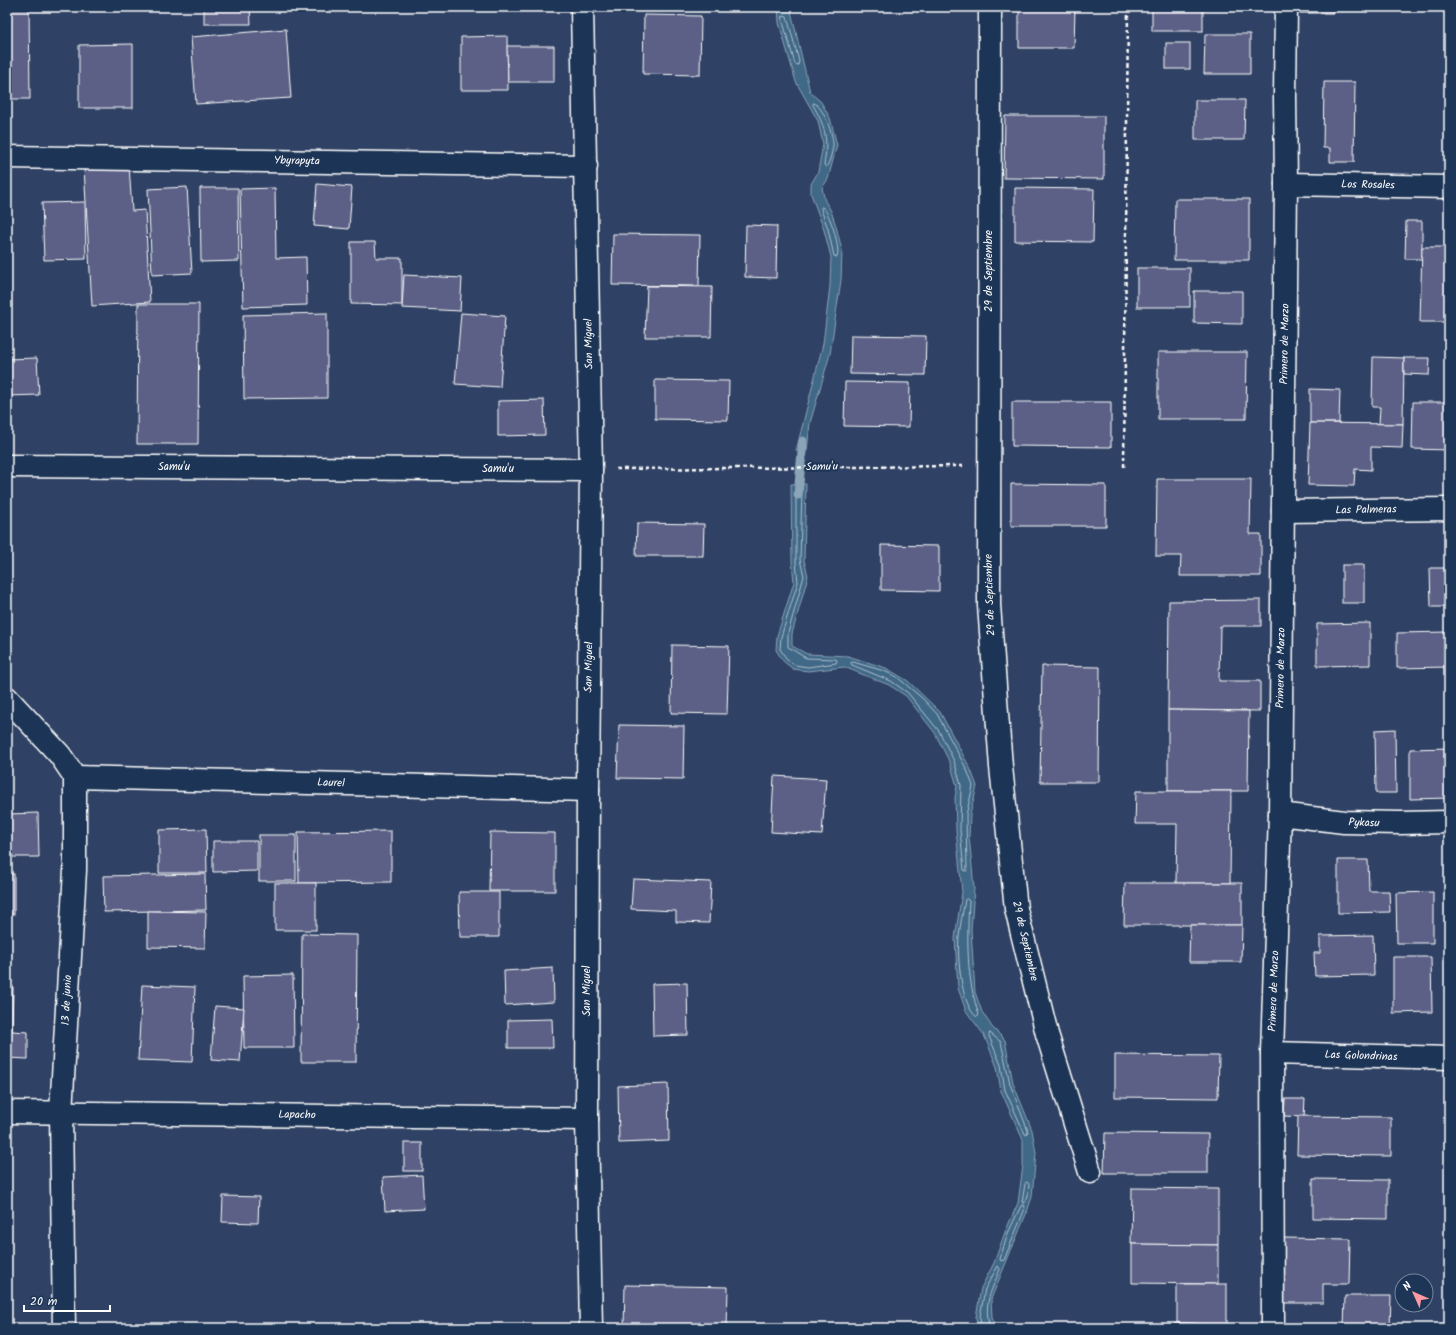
<svg xmlns="http://www.w3.org/2000/svg" width="1456" height="1335" viewBox="0 0 1456 1335" font-family="Kalam,sans-serif">
  <rect width="100%" height="100%" fill="#2f4164"/>
  <filter id="ink" filterUnits="userSpaceOnUse"><feTurbulence type="fractalNoise" baseFrequency=".025" numOctaves="2"/><feDisplacementMap in="SourceGraphic" scale="8" xChannelSelector="R" yChannelSelector="G"/><feConvolveMatrix kernelMatrix="1 2 1 2 8 2 1 2 1" color-interpolation-filters="sRGB"/></filter>
  <g filter="url(#ink)">
    <g fill="#3f6787" stroke="#8ca4b7">
      <path d="M 778,7 L 790,7 L 810,92 L 821,102 L 830,118 L 837,145 L 828,179 L 822,188 L 825,201 L 831,211 L 836,226 L 842,250 L 841,280 L 830,354 L 810,423 L 807,451 L 796,451 L 823,344 L 830,286 L 831,257 L 824,230 L 811,194 L 811,184 L 818,172 L 823,144 L 818,121 L 796,82 L 779,23 Z"/>
      <path d="M 791,484 L 806,484 L 804,560 L 808,576 L 792,634 L 792,646 L 807,654 L 848,656 L 886,668 L 908,681 L 940,712 L 970,768 L 977,786 L 970,815 L 969,836 L 974,888 L 971,930 L 975,992 L 982,1012 L 992,1027 L 1005,1040 L 1013,1083 L 1032,1130 L 1036,1153 L 1032,1197 L 1027,1212 L 991,1299 L 992,1317 L 995,1328 L 978,1328 L 976,1317 L 981,1288 L 994,1263 L 1005,1232 L 1018,1203 L 1023,1165 L 1023,1140 L 1001,1091 L 997,1067 L 984,1035 L 966,1011 L 958,988 L 955,938 L 962,892 L 956,830 L 955,798 L 957,786 L 950,763 L 935,733 L 906,696 L 889,685 L 844,667 L 808,671 L 793,669 L 783,661 L 776,650 L 777,636 L 794,582 L 792,562 Z"/>
    </g>
    <g fill="none" stroke-linecap="round" stroke-linejoin="round">
      <g stroke="#b2c2cf" stroke-width="1">
        <path d="M 783,16 L 787,17 L 799,61 L 798,65 L 795,64 L 783,22 Z"/>
        <path d="M 814,103 C 823,106 834,136 833,146 C 832,152 830,162 826,167 L 824,165 C 828,140 826,127 813,105 Z"/>
        <path d="M 822,207 C 830,211 841,250 837,257 L 834,256 L 828,229 L 821,209 Z"/>
        <path d="M 797,488 L 802,490 L 800,560 L 804,576 L 788,633 L 788,647 L 806,658 L 836,659 L 837,661 L 836,663 L 808,667 L 795,665 L 786,658 L 780,649 L 781,637 L 798,582 L 796,562 L 796,490 Z"/>
        <path d="M 853,662 L 884,671 L 897,677 L 923,699 L 937,714 L 967,770 L 973,786 L 966,815 L 967,871 L 964,870 L 960,830 L 961,785 L 954,761 L 939,731 L 908,693 L 891,681 L 852,665 L 851,663 Z"/>
        <path d="M 967,899 L 969,901 C 967,939 966,978 979,1015 L 977,1017 C 961,1006 957,956 959,937 C 960,925 963,912 965,900 Z"/>
        <path d="M 990,1033 L 1001,1042 L 1010,1084 L 1028,1131 L 1027,1135 L 1025,1134 L 1005,1090 L 1001,1065 L 989,1036 Z"/>
        <path d="M 1027,1182 L 1029,1184 L 1028,1196 L 1024,1204 L 1022,1202 L 1025,1184 Z"/>
        <path d="M 1023,1205 L 1025,1206 L 1024,1211 L 1004,1260 L 1001,1261 L 1000,1259 L 1008,1233 L 1021,1206 Z"/>
        <path d="M 981,1328 L 980,1317 L 985,1289 L 998,1266 L 1000,1269 C 991,1293 983,1302 990,1328"/>
      </g>
      <path stroke="#8ca4b7" stroke-width="9" d="M 798,495 L 803,441"/>
    </g>
    <g fill="#5b6186" stroke="#fff">
      <path d="M 29,7 L 30,99 L 7,99 L 7,8 Z"/>
      <path d="M 204,7 L 250,7 L 251,24 L 204,24 Z"/>
      <path d="M 1019,7 L 1075,7 L 1074,48 L 1019,48 Z"/>
      <rect x="1152" y="7" width="51" height="24"/>
      <rect x="1300" y="7" width="33" height="6"/>
      <path d="M 644,15 L 701,16 L 700,75 L 643,74 Z"/>
      <path d="M 286,29 L 291,98 L 196,104 L 191,37 Z"/>
      <path d="M 1205,34 L 1250,34 L 1250,74 L 1204,74 Z"/>
      <path d="M 507,36 L 508,90 L 461,90 L 461,37 Z"/>
      <rect x="1166" y="43" width="24" height="26"/>
      <path d="M 133,44 L 133,108 L 79,108 L 79,45 Z"/>
      <path d="M 507,46 L 554,46 L 554,82 L 508,82 Z"/>
      <path d="M 1324,82 L 1355,82 L 1354,162 L 1330,162 L 1330,148 L 1323,148 Z"/>
      <path d="M 1195,100 L 1245,100 L 1244,140 L 1195,140 Z"/>
      <path d="M 1005,116 L 1104,116 L 1104,179 L 1004,178 Z"/>
      <path d="M 129,165 L 132,211 L 145,210 L 150,302 L 92,306 L 84,168 Z"/>
      <path d="M 317,184 L 352,187 L 349,229 L 314,226 Z"/>
      <path d="M 187,187 L 192,273 L 152,275 L 148,189 Z"/>
      <path d="M 200,188 L 238,188 L 239,261 L 201,262 Z"/>
      <path d="M 275,188 L 276,258 L 306,257 L 307,305 L 243,307 L 240,189 Z"/>
      <path d="M 1015,188 L 1094,189 L 1093,242 L 1015,241 Z"/>
      <path d="M 1175,199 L 1249,199 L 1249,260 L 1174,260 Z"/>
      <path d="M 85,202 L 86,259 L 44,260 L 42,203 Z"/>
      <path d="M 1406,221 L 1422,221 L 1422,259 L 1405,259 Z"/>
      <path d="M 746,225 L 777,226 L 776,278 L 745,277 Z"/>
      <path d="M 613,234 L 700,235 L 699,286 L 612,285 Z"/>
      <path d="M 351,242 L 375,242 L 376,258 L 402,258 L 402,305 L 351,304 Z"/>
      <path d="M 1422,247 L 1449,247 L 1449,322 L 1420,322 Z"/>
      <rect x="1137" y="268" width="53" height="39"/>
      <path d="M 404,275 L 462,278 L 460,311 L 402,308 Z"/>
      <path d="M 647,286 L 712,287 L 711,337 L 645,337 Z"/>
      <path d="M 1194,291 L 1242,291 L 1242,324 L 1194,323 Z"/>
      <path d="M 138,304 L 199,304 L 198,444 L 137,444 Z"/>
      <path d="M 327,313 L 327,398 L 244,399 L 243,315 Z"/>
      <path d="M 461,313 L 505,316 L 500,387 L 455,384 Z"/>
      <path d="M 851,335 L 926,336 L 925,375 L 850,374 Z"/>
      <path d="M 1158,352 L 1247,352 L 1246,419 L 1158,419 Z"/>
      <path d="M 1373,357 L 1404,358 L 1403,424 L 1379,424 L 1380,407 L 1372,407 Z"/>
      <path d="M 37,358 L 39,395 L 7,396 L 7,359 Z"/>
      <path d="M 1404,358 L 1430,358 L 1429,375 L 1404,374 Z"/>
      <path d="M 655,380 L 729,381 L 728,420 L 655,419 Z"/>
      <path d="M 845,382 L 910,383 L 909,427 L 844,426 Z"/>
      <path d="M 1310,389 L 1340,390 L 1339,423 L 1310,423 Z"/>
      <path d="M 544,400 L 545,435 L 498,436 L 498,401 Z"/>
      <path d="M 1012,402 L 1111,402 L 1111,447 L 1012,446 Z"/>
      <path d="M 1413,402 L 1449,402 L 1449,450 L 1412,449 Z"/>
      <path d="M 1310,423 L 1403,424 L 1402,448 L 1371,447 L 1371,470 L 1355,469 L 1354,486 L 1308,485 Z"/>
      <path d="M 1157,479 L 1251,479 L 1250,534 L 1261,534 L 1261,576 L 1180,576 L 1181,556 L 1156,556 Z"/>
      <path d="M 1011,484 L 1106,485 L 1106,526 L 1011,526 Z"/>
      <path d="M 637,523 L 704,524 L 703,556 L 636,556 Z"/>
      <path d="M 881,545 L 939,546 L 939,591 L 881,590 Z"/>
      <rect x="1342" y="565" width="22" height="38"/>
      <path d="M 1430,568 L 1449,568 L 1449,607 L 1431,607 Z"/>
      <path d="M 1261,600 L 1261,626 L 1220,626 L 1219,681 L 1260,681 L 1260,711 L 1168,710 L 1169,601 Z"/>
      <path d="M 1370,623 L 1370,665 L 1317,666 L 1317,624 Z"/>
      <path d="M 1448,632 L 1449,667 L 1397,668 L 1397,633 Z"/>
      <path d="M 672,645 L 729,646 L 727,714 L 671,713 Z"/>
      <path d="M 1042,666 L 1100,667 L 1099,782 L 1040,782 Z"/>
      <path d="M 1168,710 L 1249,711 L 1248,791 L 1168,791 Z"/>
      <path d="M 619,725 L 684,726 L 683,779 L 617,778 Z"/>
      <path d="M 1395,729 L 1396,793 L 1376,793 L 1375,730 Z"/>
      <path d="M 1449,748 L 1449,798 L 1410,799 L 1410,749 Z"/>
      <path d="M 774,776 L 826,779 L 822,835 L 771,832 Z"/>
      <path d="M 1136,791 L 1231,791 L 1230,883 L 1176,883 L 1177,824 L 1135,824 Z"/>
      <path d="M 38,813 L 39,857 L 7,857 L 7,814 Z"/>
      <path d="M 206,829 L 207,873 L 159,873 L 159,830 Z"/>
      <path d="M 391,831 L 391,882 L 299,883 L 298,832 Z"/>
      <path d="M 490,832 L 555,833 L 555,891 L 489,891 Z"/>
      <rect x="259" y="835" width="37" height="46"/>
      <path d="M 213,841 L 257,841 L 257,871 L 213,872 Z"/>
      <path d="M 1338,860 L 1368,860 L 1369,891 L 1389,891 L 1390,912 L 1338,913 Z"/>
      <rect x="7" y="874" width="7" height="40"/>
      <path d="M 205,874 L 206,910 L 104,912 L 103,876 Z"/>
      <path d="M 633,879 L 711,882 L 709,923 L 676,922 L 676,911 L 631,909 Z"/>
      <rect x="275" y="883" width="41" height="47"/>
      <path d="M 1125,883 L 1242,883 L 1242,925 L 1124,925 Z"/>
      <path d="M 459,892 L 499,892 L 499,937 L 460,937 Z"/>
      <path d="M 1433,892 L 1433,943 L 1397,943 L 1396,893 Z"/>
      <path d="M 148,911 L 206,912 L 205,948 L 148,947 Z"/>
      <path d="M 1190,925 L 1242,925 L 1241,962 L 1189,962 Z"/>
      <path d="M 302,934 L 357,935 L 356,1062 L 301,1062 Z"/>
      <path d="M 1373,935 L 1374,975 L 1315,976 L 1314,953 L 1320,953 L 1320,936 Z"/>
      <path d="M 1393,957 L 1431,957 L 1432,1012 L 1393,1013 Z"/>
      <path d="M 553,968 L 554,1002 L 505,1005 L 504,971 Z"/>
      <path d="M 293,975 L 294,1048 L 244,1048 L 243,976 Z"/>
      <path d="M 687,983 L 688,1035 L 653,1036 L 652,984 Z"/>
      <path d="M 142,985 L 195,987 L 192,1062 L 138,1060 Z"/>
      <path d="M 7,986 L 13,986 L 12,1031 L 28,1032 L 28,1059 L 7,1058 Z"/>
      <path d="M 215,1006 L 244,1008 L 240,1062 L 211,1060 Z"/>
      <path d="M 552,1019 L 553,1048 L 508,1048 L 508,1020 Z"/>
      <path d="M 1115,1055 L 1219,1056 L 1218,1098 L 1115,1097 Z"/>
      <path d="M 668,1084 L 669,1141 L 619,1143 L 618,1086 Z"/>
      <path d="M 1285,1099 L 1305,1099 L 1304,1117 L 1284,1116 Z"/>
      <path d="M 1298,1116 L 1391,1117 L 1391,1156 L 1297,1155 Z"/>
      <path d="M 1105,1133 L 1208,1134 L 1208,1173 L 1104,1173 Z"/>
      <rect x="404" y="1143" width="18" height="28"/>
      <path d="M 422,1175 L 424,1209 L 385,1211 L 383,1177 Z"/>
      <path d="M 1313,1179 L 1388,1180 L 1388,1219 L 1313,1218 Z"/>
      <path d="M 1132,1188 L 1218,1189 L 1218,1245 L 1131,1244 Z"/>
      <path d="M 223,1196 L 259,1197 L 258,1223 L 222,1222 Z"/>
      <path d="M 1282,1238 L 1350,1239 L 1349,1284 L 1323,1284 L 1323,1303 L 1281,1303 Z"/>
      <path d="M 1132,1244 L 1218,1245 L 1218,1284 L 1132,1283 Z"/>
      <path d="M 1177,1284 L 1227,1284 L 1227,1324 L 1177,1323 Z"/>
      <path d="M 625,1285 L 728,1287 L 727,1328 L 624,1328 Z"/>
      <path d="M 1345,1296 L 1391,1296 L 1390,1328 L 1344,1328 Z"/>
      <path d="M 1177,1323 L 1227,1324 L 1227,1328 L 1174,1328 L 1174,1324 Z"/>
    </g>
    <g fill="none" stroke-linecap="round" stroke-linejoin="round">
      <defs>
        <g id="minor">
          <path d="M 582,7 L 591,470 L 588,790 L 587,1119 L 591,1328"/>
          <path d="M 990,7 L 989,605 L 1001,767 L 1016,909 L 1047,1034 L 1090,1172"/>
          <path d="M 7,157 L 586,166"/>
          <path d="M 1286,184 L 1449,187"/>
          <path d="M 7,466 L 591,470"/>
          <path d="M 1283,511 L 1449,509"/>
          <path d="M 7,698 L 60,755 L 75,777 L 75,870 L 61,1112 L 64,1328"/>
          <path d="M 75,777 L 588,790"/>
          <path d="M 1280,814 L 1344,822 L 1400,823 L 1449,822"/>
          <path d="M 1272,1053 L 1449,1058"/>
          <path d="M 7,1112 L 587,1119"/>
          <path d="M 1273,1328 L 1272,1053 L 1280,814 L 1286,184 L 1285,97 L 1286,7"/>
        </g>
      </defs>
      <use href="#minor" stroke="#fff" stroke-width="25"/>
      <g stroke="#fff" stroke-width="2.5" stroke-dasharray="4 3" stroke-linecap="butt">
        <path d="M 1124,467 L 1128,7"/>
        <path d="M 616,469 L 963,466"/>
      </g>
      <use href="#minor" stroke="#1d3557" stroke-width="22"/>
    </g>
  </g>
  <g text-anchor="middle" dominant-baseline="central" stroke-width="4" stroke-linejoin="round" paint-order="stroke">
    <g font-size="11" fill="#fff" stroke="#1d3557">
      <text transform="translate(297 161) rotate(1)">Ybyrapyta</text>
      <text transform="translate(1368 185) rotate(1)">Los Rosales</text>
      <text transform="translate(989 271) rotate(-90)">29 de Septiembre</text>
      <text transform="translate(589 344) rotate(-91)">San Miguel</text>
      <text transform="translate(1285 344) rotate(-89)">Primero de Marzo</text>
      <text x="174" y="467">Samu'u</text>
      <text transform="translate(822 467) rotate(-1)">Samu'u</text>
      <text x="498" y="469">Samu'u</text>
      <text transform="translate(1366 510) rotate(-1)">Las Palmeras</text>
      <text transform="translate(990 595) rotate(-92)">29 de Septiembre</text>
      <text transform="translate(589 667) rotate(-89)">San Miguel</text>
      <text transform="translate(1281 668) rotate(-89)">Primero de Marzo</text>
      <text transform="translate(331 783) rotate(2)">Laurel</text>
      <text transform="translate(1364 823) rotate(2)">Pykasu</text>
      <text transform="translate(1025 941) rotate(77)">29 de Septiembre</text>
      <text transform="translate(587 991) rotate(-90)">San Miguel</text>
      <text transform="translate(1274 991) rotate(-88)">Primero de Marzo</text>
      <text transform="translate(67 1000) rotate(-87)">13 de junio</text>
      <text transform="translate(1361 1056) rotate(2)">Las Golondrinas</text>
      <text transform="translate(297 1115) rotate(1)">Lapacho</text>
    </g>
  </g>
  <rect width="1456" height="1335" fill="none" stroke="#1d3557" stroke-width="24"/>
  <rect x="12" y="12" width="1432" height="1311" fill="none" stroke="#fff" stroke-width="1.5" filter="url(#ink)"/>
  <g transform="translate(1414 1293) rotate(315)"><circle r="19" fill="#1d3557" stroke="#77869a"/>
  <path d="M0-3L7 15L0 10L-7 15Z" fill="#ff9aa2"/>
  <text y="-6" font-size="11" font-weight="bold" text-anchor="middle" fill="#ffffff">N</text>
  </g>
  <path d="M24 1305v6h86v-6" fill="none" stroke="#ffffff" stroke-width="2"/>
  <text x="30" y="1305" font-size="12" fill="#ffffff" stroke="#1d3557" stroke-width="3" paint-order="stroke">20 m</text>
</svg>
